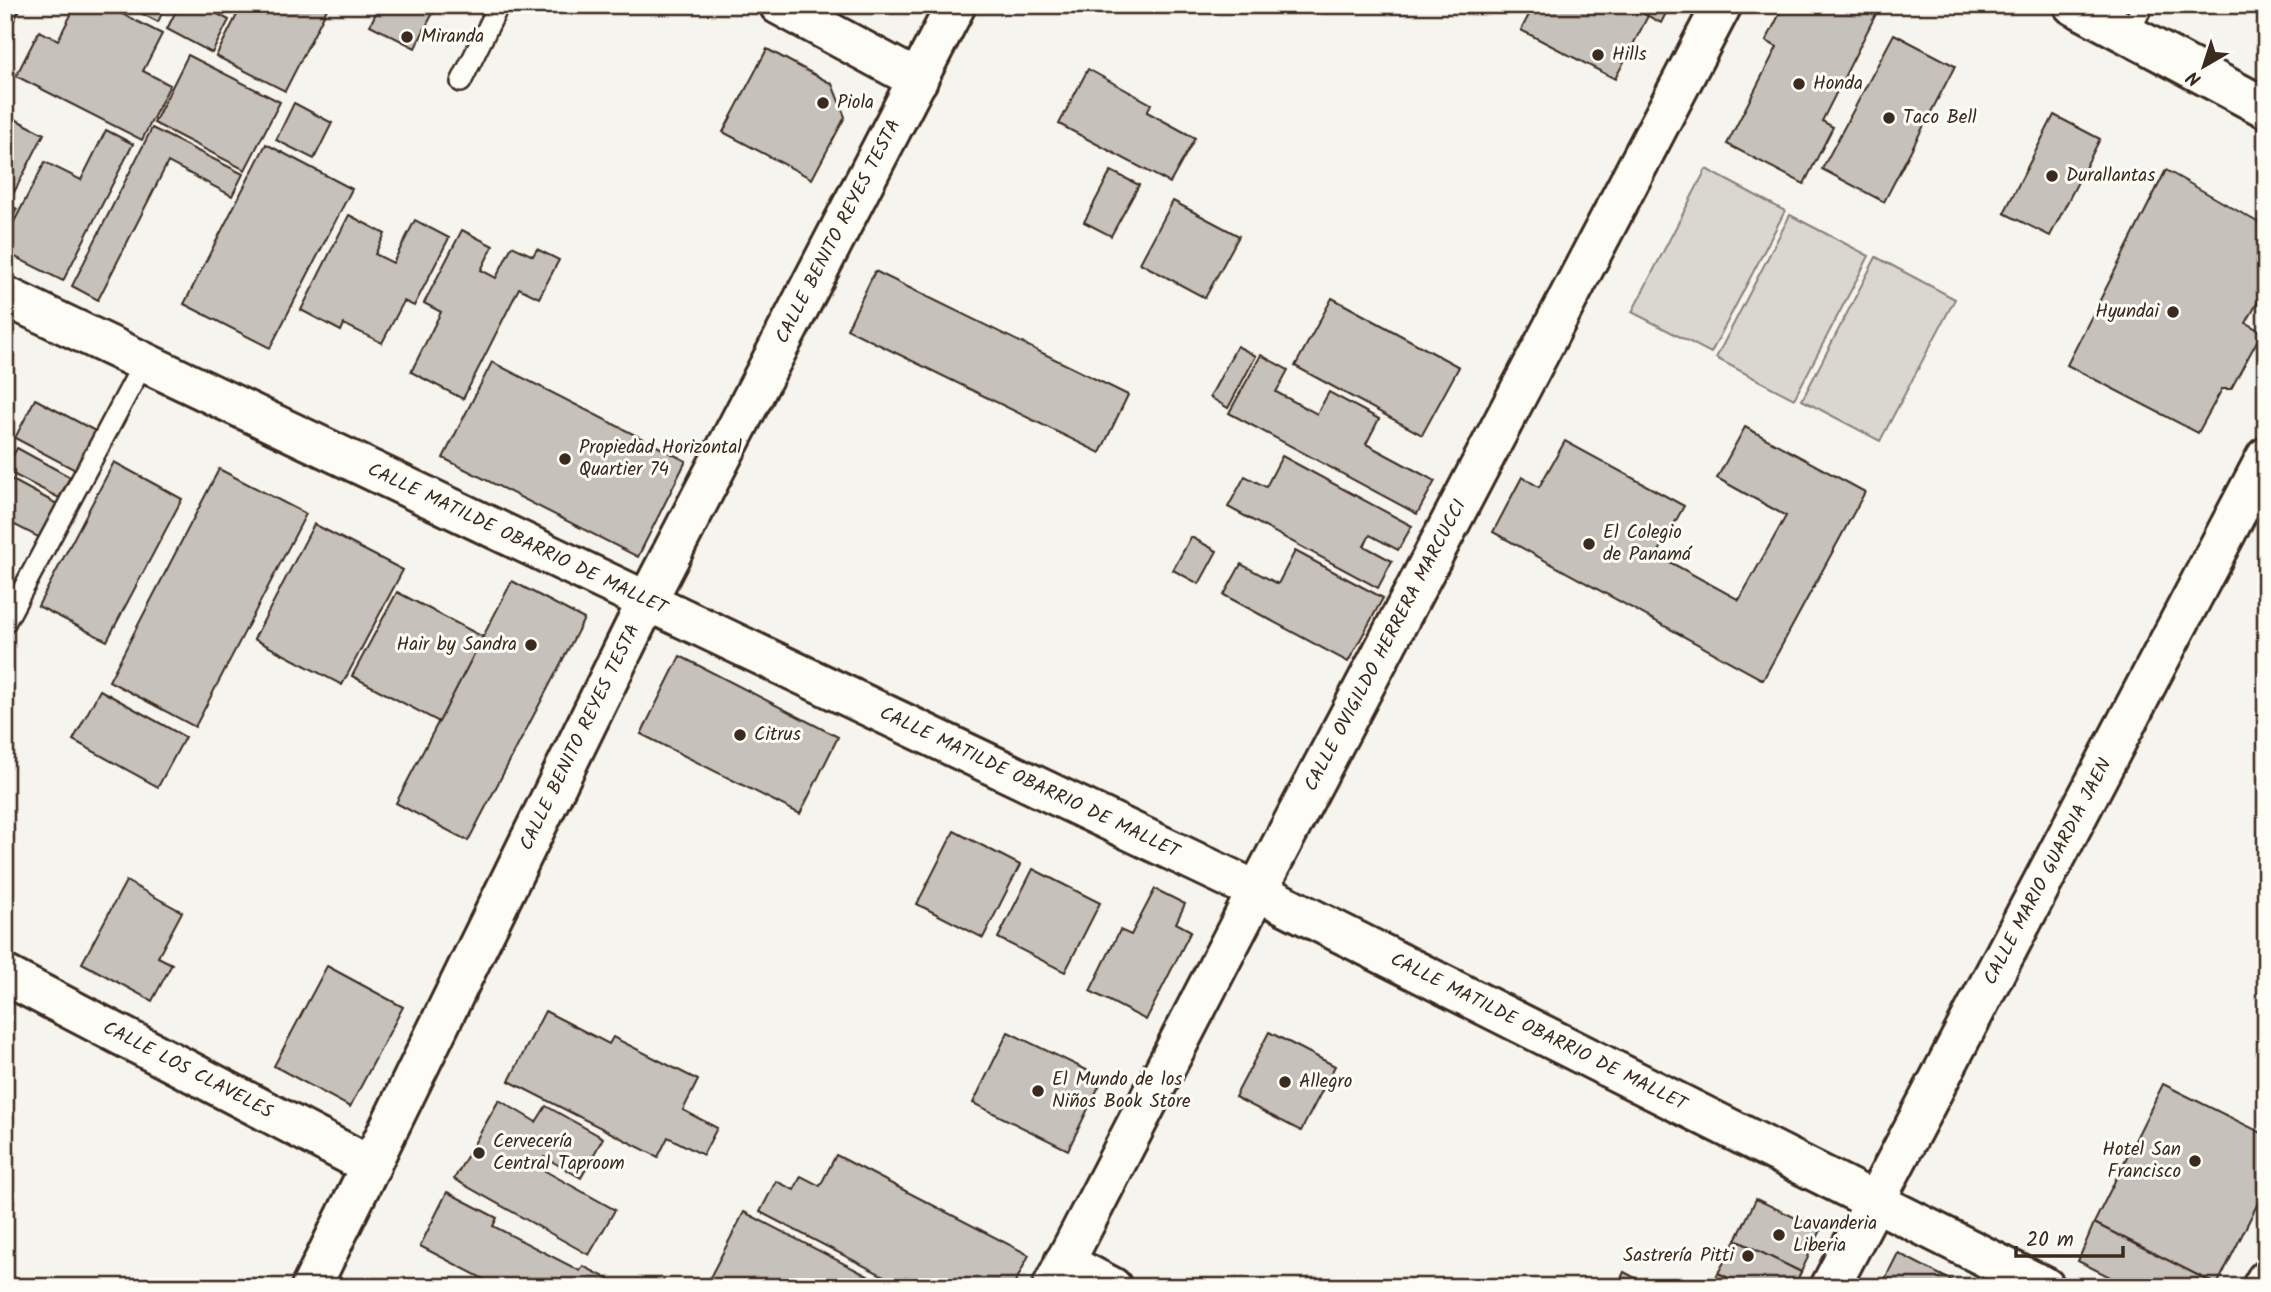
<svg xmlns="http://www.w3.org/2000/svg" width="2271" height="1292" viewBox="0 0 2271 1292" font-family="Kalam,sans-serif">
  <rect width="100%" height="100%" fill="#f5f4ee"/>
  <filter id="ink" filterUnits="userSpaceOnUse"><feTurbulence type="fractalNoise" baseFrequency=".0143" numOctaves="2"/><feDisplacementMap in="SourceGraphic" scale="14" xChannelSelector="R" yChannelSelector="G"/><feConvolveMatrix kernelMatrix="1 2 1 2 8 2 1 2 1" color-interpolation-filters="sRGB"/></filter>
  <g filter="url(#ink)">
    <g fill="#dad6d0" stroke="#8a8077" stroke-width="2">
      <path d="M 1706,169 L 1785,211 L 1711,353 L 1632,312 Z"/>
      <path d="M 1790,215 L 1869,256 L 1794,399 L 1716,358 Z"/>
      <path d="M 1876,257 L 1955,299 L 1880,441 L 1802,400 Z"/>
    </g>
    <g fill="#c7c1bb" stroke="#3b2a1e" stroke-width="2">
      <path d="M 76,5 L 105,5 L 162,34 L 143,71 L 170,85 L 142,140 L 16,76 L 39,31 L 58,40 Z"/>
      <path d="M 125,5 L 166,5 L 158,22 Z"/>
      <path d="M 179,5 L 201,5 L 229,20 L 212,53 L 167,29 Z"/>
      <path d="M 242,5 L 329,5 L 285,91 L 216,56 Z"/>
      <path d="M 380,5 L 437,5 L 415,48 L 370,25 Z"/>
      <path d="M 1534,5 L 1628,5 L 1648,16 L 1615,79 L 1521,30 Z"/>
      <path d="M 1628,5 L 1670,5 L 1661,23 Z"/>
      <path d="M 1784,5 L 1860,5 L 1876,14 L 1822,121 L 1833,127 L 1804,184 L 1727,144 L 1777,47 L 1766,41 Z"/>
      <path d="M 1894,34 L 1955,66 L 1884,202 L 1822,169 Z"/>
      <path d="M 767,49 L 832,84 L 845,117 L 812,179 L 723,132 Z"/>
      <path d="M 188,55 L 280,102 L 245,170 L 154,123 Z"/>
      <path d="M 1088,69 L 1151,104 L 1147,112 L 1195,138 L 1170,183 L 1059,124 Z"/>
      <path d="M 294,103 L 332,123 L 314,159 L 276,140 Z"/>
      <path d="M 5,114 L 44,134 L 8,204 L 17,209 L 5,231 Z"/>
      <path d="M 2054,115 L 2100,139 L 2050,236 L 2004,213 Z"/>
      <path d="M 152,128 L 243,174 L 232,196 L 168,162 L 98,300 L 72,286 Z"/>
      <path d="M 106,130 L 133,144 L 63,281 L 5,252 L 5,239 L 45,162 L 81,180 Z"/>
      <path d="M 266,144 L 352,189 L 270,348 L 184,304 Z"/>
      <path d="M 2166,170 L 2266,227 L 2266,301 L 2260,298 L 2246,323 L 2262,332 L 2231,389 L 2222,389 L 2198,433 L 2067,365 Z"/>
      <path d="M 1111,171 L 1139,185 L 1111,236 L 1084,222 Z"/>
      <path d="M 1173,201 L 1239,236 L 1205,298 L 1140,263 Z"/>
      <path d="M 349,215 L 385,234 L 375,254 L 393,263 L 415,220 L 449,238 L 414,306 L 404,301 L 382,343 L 344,324 L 341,331 L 301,310 Z"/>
      <path d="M 462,230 L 493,246 L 481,270 L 496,278 L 512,246 L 533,256 L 537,249 L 559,260 L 539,298 L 519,288 L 463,399 L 411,372 L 441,312 L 424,303 Z"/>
      <path d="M 875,271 L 1128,395 L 1100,453 L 847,329 Z"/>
      <path d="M 1332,298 L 1459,367 L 1422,435 L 1295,366 Z"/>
      <path d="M 1237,346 L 1256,356 L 1228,408 L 1210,397 Z"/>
      <path d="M 1261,355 L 1288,370 L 1276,392 L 1317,414 L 1329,392 L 1379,419 L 1366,444 L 1435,481 L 1417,514 L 1229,413 Z"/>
      <path d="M 492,362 L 686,461 L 638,557 L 443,458 Z"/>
      <path d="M 35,399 L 99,433 L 79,472 L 15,438 Z"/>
      <path d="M 1745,427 L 1865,492 L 1763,680 L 1493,532 L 1522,477 L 1539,487 L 1565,441 L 1684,506 L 1657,555 L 1739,600 L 1786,516 L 1717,478 Z"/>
      <path d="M 17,448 L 70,477 L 59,498 L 5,470 Z"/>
      <path d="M 1282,456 L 1412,526 L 1398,550 L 1370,535 L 1364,546 L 1392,561 L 1378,588 L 1228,507 L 1245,476 L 1266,487 Z"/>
      <path d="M 114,462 L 182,499 L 107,641 L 38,606 Z"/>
      <path d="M 219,469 L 306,514 L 195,727 L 109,681 Z"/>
      <path d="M 5,476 L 57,504 L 40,538 L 5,520 Z"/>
      <path d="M 314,524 L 403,570 L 342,685 L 254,639 Z"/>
      <path d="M 1191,537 L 1217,551 L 1199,584 L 1173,570 Z"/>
      <path d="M 1295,551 L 1383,598 L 1348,662 L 1224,595 L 1241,564 L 1278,584 Z"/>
      <path d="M 512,581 L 584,619 L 468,841 L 396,803 Z"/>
      <path d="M 397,592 L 483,637 L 439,722 L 352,676 Z"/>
      <path d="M 680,656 L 838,737 L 800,814 L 641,734 Z"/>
      <path d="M 100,690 L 185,737 L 158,787 L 73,740 Z"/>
      <path d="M 954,831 L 1020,865 L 983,938 L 917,904 Z"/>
      <path d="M 1033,869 L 1100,903 L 1065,972 L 998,938 Z"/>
      <path d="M 126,881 L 182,912 L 158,957 L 172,964 L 152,1001 L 82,963 Z"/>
      <path d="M 1155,889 L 1185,904 L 1176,923 L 1191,931 L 1146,1020 L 1090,991 L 1120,930 L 1131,935 Z"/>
      <path d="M 327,966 L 403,1007 L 350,1107 L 274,1066 Z"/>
      <path d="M 545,1011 L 609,1044 L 613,1037 L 698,1080 L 683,1110 L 717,1128 L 703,1155 L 668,1137 L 658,1157 L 509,1081 Z"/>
      <path d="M 1008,1032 L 1103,1078 L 1068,1150 L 973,1103 Z"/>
      <path d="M 1269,1032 L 1335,1066 L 1301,1131 L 1235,1097 Z"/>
      <path d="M 2163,1084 L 2266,1135 L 2266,1187 L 2217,1285 L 2094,1223 Z"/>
      <path d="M 499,1100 L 536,1122 L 546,1106 L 603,1138 L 581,1178 L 544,1157 L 538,1167 L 615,1210 L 589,1255 L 454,1179 Z"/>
      <path d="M 836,1155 L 1029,1255 L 1013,1287 L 905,1287 L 760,1212 L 776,1181 L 794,1190 L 801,1176 L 820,1186 Z"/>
      <path d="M 447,1192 L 497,1218 L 493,1226 L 580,1271 L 583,1266 L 624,1287 L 499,1287 L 420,1246 Z"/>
      <path d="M 1756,1199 L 1821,1230 L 1801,1272 L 1736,1240 Z"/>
      <path d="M 744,1212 L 889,1287 L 705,1287 Z"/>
      <path d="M 2094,1223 L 2217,1285 L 2130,1287 L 2078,1261 Z"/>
      <path d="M 1736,1240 L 1801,1272 L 1794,1287 L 1746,1287 L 1718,1273 Z"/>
      <path d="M 1898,1253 L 1964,1287 L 1881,1287 Z"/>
      <path d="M 1624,1272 L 1652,1287 L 1617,1287 Z"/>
      <path d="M 1718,1273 L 1746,1287 L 1712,1287 Z"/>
    </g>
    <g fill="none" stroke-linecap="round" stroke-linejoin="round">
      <defs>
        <g id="service">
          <path d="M 5,14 L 10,5"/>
          <path d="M 2128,35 L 2143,5"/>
          <path d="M 461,82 L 499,5"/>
          <path d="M 5,623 L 144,362"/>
        </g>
        <g id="minor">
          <path d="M 779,5 L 918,80"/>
          <path id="s1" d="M 5,296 L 1257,891 L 2045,1287"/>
          <path id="s2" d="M 5,975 L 371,1166"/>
          <path d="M 1064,1262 L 1112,1287"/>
          <path id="s3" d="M 311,1287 L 647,601 L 956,5"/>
          <path id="s4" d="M 1052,1287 L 1257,891 L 1722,5"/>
          <path id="s5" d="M 1830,1287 L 2266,457"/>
          <path d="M 2262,1287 L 2266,1280"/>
        </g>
        <path id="secondary" d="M 2073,5 L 2266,108"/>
      </defs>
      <use href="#service" stroke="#3b2a1e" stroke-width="24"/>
      <use href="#minor" stroke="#3b2a1e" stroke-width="44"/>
      <use href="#secondary" stroke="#3b2a1e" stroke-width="44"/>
      <use href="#service" stroke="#fdfcf7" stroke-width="19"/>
      <use href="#minor" stroke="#fdfcf7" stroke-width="38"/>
      <use href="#secondary" stroke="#fdfcf7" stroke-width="38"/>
    </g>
  </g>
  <g fill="#3b2a1e" stroke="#fdfcf7" stroke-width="2.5">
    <circle cx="407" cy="37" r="7"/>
    <circle cx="1598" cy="55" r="7"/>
    <circle cx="1799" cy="84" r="7"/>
    <circle cx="823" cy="103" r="7"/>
    <circle cx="1889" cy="118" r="7"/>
    <circle cx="2052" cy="176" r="7"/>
    <circle cx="2173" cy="312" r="7"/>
    <circle cx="565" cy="459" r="7"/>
    <circle cx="1589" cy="544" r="7"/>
    <circle cx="531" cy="645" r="7"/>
    <circle cx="740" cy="735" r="7"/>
    <circle cx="1285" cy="1082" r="7"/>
    <circle cx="1038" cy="1091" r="7"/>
    <circle cx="479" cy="1153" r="7"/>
    <circle cx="2195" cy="1161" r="7"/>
    <circle cx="1779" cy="1235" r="7"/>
    <circle cx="1748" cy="1256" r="7"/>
  </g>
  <g text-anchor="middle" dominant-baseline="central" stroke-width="6" stroke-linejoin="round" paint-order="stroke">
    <g font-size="19" fill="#3b2a1e" stroke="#fdfcf7" text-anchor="start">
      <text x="421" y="37">Miranda</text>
      <text x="1612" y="55">Hills</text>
      <text x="1813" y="84">Honda</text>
      <text x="837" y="103">Piola</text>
      <text x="1903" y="118">Taco Bell</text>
      <text x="2066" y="176">Durallantas</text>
      <text x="2159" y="312" text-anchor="end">Hyundai</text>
      <text x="579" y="448">Propiedad Horizontal<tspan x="579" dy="22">Quartier 74</tspan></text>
      <text x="1603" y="533">El Colegio<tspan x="1603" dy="22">de Panamá</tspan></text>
      <text x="517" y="645" text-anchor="end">Hair by Sandra</text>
      <text x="754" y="735">Citrus</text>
      <text x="1052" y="1080">El Mundo de los<tspan x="1052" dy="22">Niños Book Store</tspan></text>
      <text x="1299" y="1082">Allegro</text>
      <text x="493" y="1142">Cervecería<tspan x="493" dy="22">Central Taproom</tspan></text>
      <text x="2181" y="1150" text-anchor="end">Hotel San<tspan x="2181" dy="22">Francisco</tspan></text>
      <text x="1793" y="1224">Lavanderia<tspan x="1793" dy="22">Liberia</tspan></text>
      <text x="1734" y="1256" text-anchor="end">Sastrería Pitti</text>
    </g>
    <g font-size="19" fill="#3b2a1e" stroke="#fdfcf7">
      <text stroke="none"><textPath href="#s3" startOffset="1180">CALLE BENITO REYES TESTA</textPath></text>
      <text stroke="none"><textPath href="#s1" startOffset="567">CALLE MATILDE OBARRIO DE MALLET</textPath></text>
      <text stroke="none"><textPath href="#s4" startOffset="723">CALLE OVIGILDO HERRERA MARCUCCI</textPath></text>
      <text stroke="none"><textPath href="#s3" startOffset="612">CALLE BENITO REYES TESTA</textPath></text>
      <text stroke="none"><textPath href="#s1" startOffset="1134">CALLE MATILDE OBARRIO DE MALLET</textPath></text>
      <text stroke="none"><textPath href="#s5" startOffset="469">CALLE MARIO GUARDIA JAEN</textPath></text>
      <text stroke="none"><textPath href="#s1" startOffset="1701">CALLE MATILDE OBARRIO DE MALLET</textPath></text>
      <text stroke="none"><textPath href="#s2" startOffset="206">CALLE LOS CLAVELES</textPath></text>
    </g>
  </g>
  <rect width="2271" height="1292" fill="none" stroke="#fdfcf7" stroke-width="28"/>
  <rect x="14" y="14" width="2243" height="1264" fill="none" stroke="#3b2a1e" stroke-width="2.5" filter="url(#ink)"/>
  <g transform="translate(2204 66) rotate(219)" stroke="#fdfcf7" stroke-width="5" paint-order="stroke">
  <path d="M0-5L12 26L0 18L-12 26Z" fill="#3b2a1e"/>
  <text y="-10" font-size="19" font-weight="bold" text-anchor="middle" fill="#3b2a1e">N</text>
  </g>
  <path d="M2016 1246v10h107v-10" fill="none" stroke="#3b2a1e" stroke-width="3.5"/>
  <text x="2026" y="1246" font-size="21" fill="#3b2a1e" stroke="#fdfcf7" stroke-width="5" paint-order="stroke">20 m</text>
</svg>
